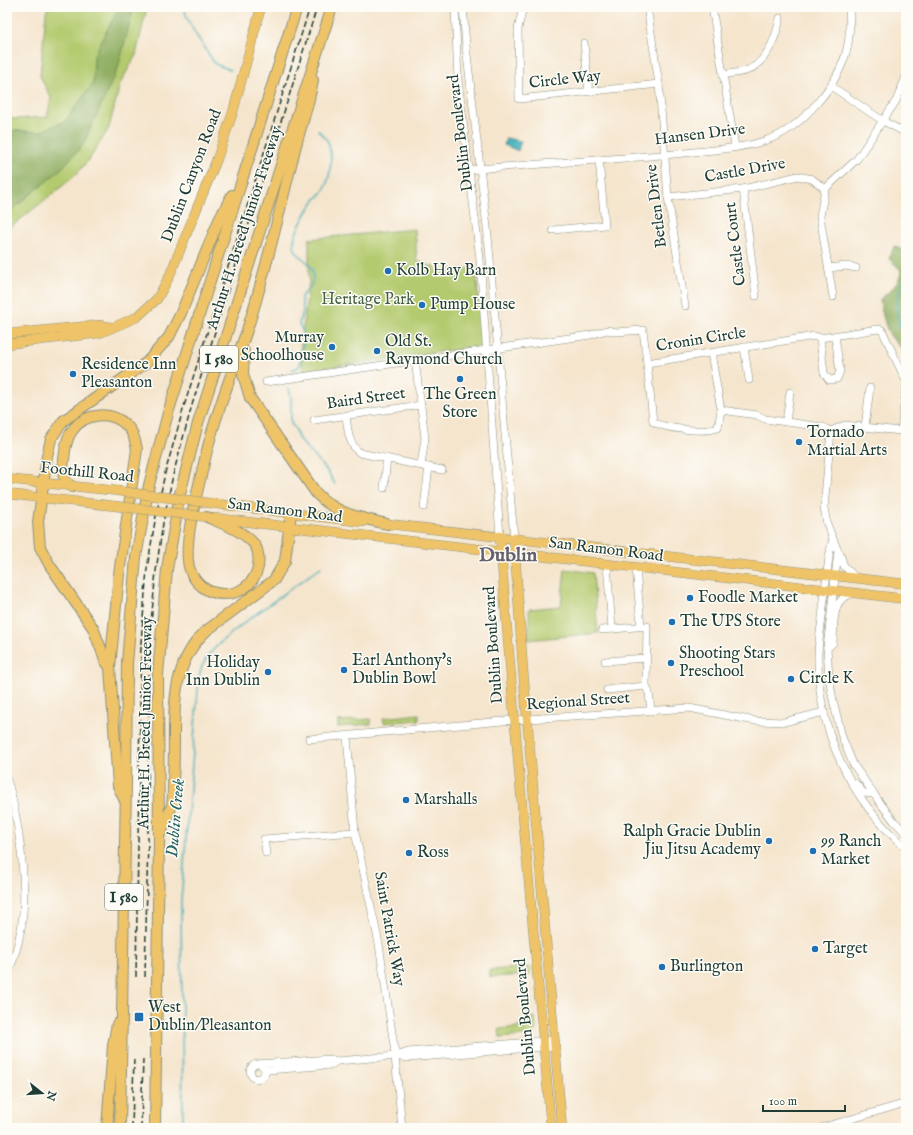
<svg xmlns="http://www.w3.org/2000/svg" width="913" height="1135" viewBox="0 0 913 1135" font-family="'IM FELL English',serif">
  <rect width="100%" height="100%" fill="#fdfcf7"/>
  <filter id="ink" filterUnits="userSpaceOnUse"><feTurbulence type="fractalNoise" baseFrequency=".025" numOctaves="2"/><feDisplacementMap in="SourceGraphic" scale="8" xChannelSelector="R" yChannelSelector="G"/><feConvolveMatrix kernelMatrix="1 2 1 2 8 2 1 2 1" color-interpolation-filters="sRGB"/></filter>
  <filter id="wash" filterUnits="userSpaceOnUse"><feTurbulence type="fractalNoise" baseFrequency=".012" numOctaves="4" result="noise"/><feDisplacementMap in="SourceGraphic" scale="16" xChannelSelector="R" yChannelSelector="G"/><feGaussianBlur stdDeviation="0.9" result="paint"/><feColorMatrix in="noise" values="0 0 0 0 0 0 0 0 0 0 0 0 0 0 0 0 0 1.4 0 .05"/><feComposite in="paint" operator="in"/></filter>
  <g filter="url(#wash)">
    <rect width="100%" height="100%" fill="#f5e5cd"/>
    <g fill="#b4ca6e" stroke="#6a8451">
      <path d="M 48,7 L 147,7 L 136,55 L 120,84 L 109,128 L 91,157 L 75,176 L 7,230 L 7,117 L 15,119 L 47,117 L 51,98 L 40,76 L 46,12 Z"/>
      <path d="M 415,229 L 417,262 L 423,262 L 428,266 L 435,266 L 436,271 L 476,268 L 482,346 L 303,371 L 300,351 L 309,281 L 309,239 Z"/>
      <path d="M 565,569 L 593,573 L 598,633 L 529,640 L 529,609 L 561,606 Z"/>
      <path d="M 419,714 L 419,720 L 384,723 L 383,718 Z"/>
      <path d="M 371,719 L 371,724 L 338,727 L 338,721 Z"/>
      <path d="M 530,967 L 530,975 L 490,977 L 490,970 Z"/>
      <path d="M 535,1017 L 536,1029 L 532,1035 L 500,1038 L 499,1029 L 531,1026 L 531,1018 Z"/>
    </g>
    <g fill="#8fae61" stroke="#57764a">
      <path d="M 119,7 L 134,7 L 118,68 L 83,145 L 60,170 L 7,214 L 7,130 L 39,132 L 65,121 L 93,83 L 94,55 Z"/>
      <path d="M 894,246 L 905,251 L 906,250 L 906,355 C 902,347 895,343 890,335 C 885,327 881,309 880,299 C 889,292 901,283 901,270 L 889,259 Z"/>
    </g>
    <path fill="#3bacb8" stroke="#2d7476" d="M 506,138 L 521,141 L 518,151 L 504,145 Z"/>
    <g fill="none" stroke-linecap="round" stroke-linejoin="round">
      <g stroke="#3bacb8" stroke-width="1.5">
        <path d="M 184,7 L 187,18 L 195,33 L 215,64 L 231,70"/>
        <path d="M 906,277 C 893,299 894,317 906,340"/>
        <path d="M 292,370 L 299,367 L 305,336 L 299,324 L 303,311 L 301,297 C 304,292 309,291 311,286 C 322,256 287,262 295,236 C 299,226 306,213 312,204 C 315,199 321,195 324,190 C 331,177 333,155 328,142 C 326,138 321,134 318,130"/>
        <path d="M 289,389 L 291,397 L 291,424 L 295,428 L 298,438 L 328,472 L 335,484"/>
        <path d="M 183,1128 L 181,901 L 199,677 L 202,666 L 209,654 L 222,641 L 245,622 L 321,567"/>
      </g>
    </g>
  </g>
  <g filter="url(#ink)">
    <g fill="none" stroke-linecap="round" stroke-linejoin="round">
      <defs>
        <g id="minor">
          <path d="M 455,7 L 458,80 L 480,259 L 500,536"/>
          <path d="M 463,7 L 466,46 L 488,236 L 514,538"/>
          <path d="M 523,7 L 518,29 L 519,99 L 659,84"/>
          <path d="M 647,7 L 659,84 L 668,197 L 685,306"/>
          <path d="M 712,7 L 735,147"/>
          <path d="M 584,43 L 589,92"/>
          <path d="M 723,75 C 731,73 741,73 748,70 C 768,61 776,37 780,18"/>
          <path d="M 831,86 L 883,121 L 906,133"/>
          <path d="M 469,170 C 541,163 612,160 684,153 C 711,150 741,149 767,140 C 801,129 839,84 847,49 C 850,36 850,20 849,7"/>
          <path d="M 743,189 L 756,296"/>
          <path d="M 668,197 L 743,189 L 798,176 L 812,179 L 825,189"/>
          <path d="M 553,230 L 605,225 L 599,160"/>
          <path d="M 829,268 L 846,266 L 856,268"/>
          <path d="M 833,297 L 820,216 L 825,189 L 857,159 L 896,101 L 906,77"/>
          <path d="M 820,338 L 824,373 L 829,380 L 837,379 L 840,371 L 835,336"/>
          <path d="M 744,347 L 749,380"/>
          <path d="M 711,353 L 721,410"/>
          <path d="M 415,360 L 425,438 L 421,465"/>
          <path d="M 266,382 L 590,335 L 607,330 L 616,332 L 643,330 L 647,363"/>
          <path d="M 346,416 C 348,430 348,444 360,453 L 442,470"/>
          <path d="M 314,420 L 421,405"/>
          <path d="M 786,422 L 790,392"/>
          <path d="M 865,427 L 870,388"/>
          <path d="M 831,431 L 823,427 L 765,419 L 757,415 L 721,410 L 718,428 C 704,433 666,429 653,422 L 647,363 L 815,336 L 820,338 L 878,329 L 882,330 L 906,381"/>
          <path d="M 831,431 L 824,508 L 827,524 L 838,551 L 827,648 L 829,677 L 833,700 L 842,737 L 853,764 L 878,800 L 894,821 L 906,833"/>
          <path d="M 831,431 L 845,425 L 901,431 L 906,388"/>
          <path d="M 384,488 L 387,458"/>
          <path d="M 424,507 L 429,467"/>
          <path d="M 832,542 C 827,563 826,586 823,608 C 822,623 818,640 818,656 C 817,730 850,800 906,848"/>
          <path d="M 840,554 L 844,566 L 856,578"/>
          <path d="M 607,564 L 612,629"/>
          <path d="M 636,568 L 641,626"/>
          <path d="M 602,630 L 647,626 L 646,686 L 649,693 L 651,711"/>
          <path d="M 827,648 L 833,643 C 834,631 832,608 842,599 C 845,596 850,595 854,593"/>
          <path d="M 605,661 L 646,658"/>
          <path d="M 607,690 L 646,686"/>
          <path d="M 347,736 L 355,832 L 379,944 L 394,1046 L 402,1128"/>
          <path d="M 309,739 L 514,720 L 689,708 L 755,721 L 784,722 L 824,712"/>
          <path d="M 7,780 C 14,800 17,821 20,843 C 26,891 27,930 7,976"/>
          <path d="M 855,783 L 864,793 L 873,794"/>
          <path d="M 266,853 L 264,839 L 355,832"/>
          <path d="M 397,1056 L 408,1052 L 554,1040"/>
          <path d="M 261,1065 L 265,1069 L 265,1074 L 261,1078 L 255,1079 C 248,1074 249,1066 257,1064 L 330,1059 L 337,1061 L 395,1056 L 408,1058 L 555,1046"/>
          <path d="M 265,1072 L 268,1070 L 331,1065 L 337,1061"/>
          <path d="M 821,1128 L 906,1103"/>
        </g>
        <g id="major">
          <path d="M 7,334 L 99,325 L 111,327"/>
          <path d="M 7,344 L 100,333 L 137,317 L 157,299 L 169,277 L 217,159 L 233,112 L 261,7"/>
          <path d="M 7,479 L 118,491"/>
          <path d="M 7,494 L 115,506"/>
          <path d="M 209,503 L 363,522"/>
          <path d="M 214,518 L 906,599"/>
          <path d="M 380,523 L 906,584"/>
          <path d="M 500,536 C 514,734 534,931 551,1128"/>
          <path d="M 514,538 L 523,669 L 562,1128"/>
        </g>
        <g id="highway">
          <path d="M 244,351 L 243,374 L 250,398 L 316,493 C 337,515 359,517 387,524"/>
          <path d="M 72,487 C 62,479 62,472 64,460 C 65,450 66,439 72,431 C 84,413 110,410 126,425 C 133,431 135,440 137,449 L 119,574 L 110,667 L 118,786 L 125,801"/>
          <path d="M 207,517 C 223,524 242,530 254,544 C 259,550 259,559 258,567 C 250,603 199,603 189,567 C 183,542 198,490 204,463 C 214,418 232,374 247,330 C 266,272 279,212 294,153 C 300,128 309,105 313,80"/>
          <path d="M 110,667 L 106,662 L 93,628 L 49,564 L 40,547 L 38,522 L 47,456 L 51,439 L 63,421 L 147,362 L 169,337 L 181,313 L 219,220 L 232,195"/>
          <path d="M 161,833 C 165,824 169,814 172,805 C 173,797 173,788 173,780 C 177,728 164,670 206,631 L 274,580 L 285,561 L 291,513"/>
          <path d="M 107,1128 L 113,1045 L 117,1024"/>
          <path d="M 120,1128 L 126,785 L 127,663 L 136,557 L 149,485 L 168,413 L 297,7"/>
          <path d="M 155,1128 L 159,841 L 158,675 L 167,569 L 180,494 L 198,423 L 332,7"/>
        </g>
      </defs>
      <use href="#minor" stroke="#8a9180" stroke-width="8"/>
      <use href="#major" stroke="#8a9180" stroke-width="10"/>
      <use href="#highway" stroke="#8a9180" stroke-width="12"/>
      <use href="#minor" stroke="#fff" stroke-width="7"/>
      <use href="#major" stroke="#efc469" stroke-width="9"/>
      <use href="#highway" stroke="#efc469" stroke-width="10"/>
      <g stroke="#1f3d34" stroke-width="1.5" stroke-dasharray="6 3" stroke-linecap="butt">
        <path d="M 136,977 L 141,643 L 147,569 L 155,521 L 165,473 L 185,403 L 310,7"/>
        <path d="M 145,977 L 148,837 L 149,643 L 156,571 L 163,523 L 173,475 L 192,405 L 317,7"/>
        <path d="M 132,1128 L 134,1058"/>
        <path d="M 141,1128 L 143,1058"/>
      </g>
      <defs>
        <g id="major-bridge">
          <path d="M 118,491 L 209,503"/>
          <path d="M 115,506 L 207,517"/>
        </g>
      </defs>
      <use href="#major-bridge" stroke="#8a9180" stroke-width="10" stroke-linecap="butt"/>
      <use href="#major-bridge" stroke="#efc469" stroke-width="9"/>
    </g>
  </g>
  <g fill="#1f6fb2" stroke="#fdfcf7" stroke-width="1.5">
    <circle cx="388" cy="271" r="4"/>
    <circle cx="422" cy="305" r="4"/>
    <circle cx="332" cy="347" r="4"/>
    <circle cx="377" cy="351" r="4"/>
    <circle cx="73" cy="374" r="4"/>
    <circle cx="460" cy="379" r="4"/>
    <circle cx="799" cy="442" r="4"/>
    <circle cx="690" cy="598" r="4"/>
    <circle cx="672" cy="622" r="4"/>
    <circle cx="671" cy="663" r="4"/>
    <circle cx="344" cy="670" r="4"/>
    <circle cx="268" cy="672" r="4"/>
    <circle cx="791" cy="679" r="4"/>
    <circle cx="406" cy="800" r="4"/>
    <circle cx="769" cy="841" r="4"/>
    <circle cx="813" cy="851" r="4"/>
    <circle cx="409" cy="853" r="4"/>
    <circle cx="815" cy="949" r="4"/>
    <circle cx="662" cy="967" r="4"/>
    <rect x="134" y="1012" width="10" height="10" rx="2"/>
  </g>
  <g text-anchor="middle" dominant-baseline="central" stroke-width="3" stroke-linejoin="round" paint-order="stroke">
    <g fill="#fdfcf7" stroke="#62766e" stroke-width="1">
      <rect x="200" y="346" width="38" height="26" rx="3"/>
      <rect x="105" y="884" width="38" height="26" rx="3"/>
    </g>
    <g font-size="15" font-weight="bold" fill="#1f3d34">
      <text x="219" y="359">I 580</text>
      <text x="124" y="897">I 580</text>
    </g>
    <g font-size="16" fill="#1f3d34" stroke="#fdfcf7">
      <text transform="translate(565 80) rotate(-6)">Circle Way</text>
      <text transform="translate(461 133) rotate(-97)">Dublin Boulevard</text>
      <text transform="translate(700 135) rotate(-7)">Hansen Drive</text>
      <text transform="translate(745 171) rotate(-10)">Castle Drive</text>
      <text transform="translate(192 176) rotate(-69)">Dublin Canyon Road</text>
      <text transform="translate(657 206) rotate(-97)">Betlen Drive</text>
      <text transform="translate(245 228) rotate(-72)">Arthur H. Breed Junior Freeway</text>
      <text transform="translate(736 244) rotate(-97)">Castle Court</text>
      <text transform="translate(701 340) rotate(-9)">Cronin Circle</text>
      <text transform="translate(366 399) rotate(-8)">Baird Street</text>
      <text transform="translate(87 473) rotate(6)">Foothill Road</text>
      <text transform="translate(285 511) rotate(7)">San Ramon Road</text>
      <text transform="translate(606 550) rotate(7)">San Ramon Road</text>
      <text transform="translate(494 645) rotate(-94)">Dublin Boulevard</text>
      <text transform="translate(578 702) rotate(-4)">Regional Street</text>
      <text transform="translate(146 723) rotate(-89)">Arthur H. Breed Junior Freeway</text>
      <text transform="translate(389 929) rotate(80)">Saint Patrick Way</text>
      <text transform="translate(526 1017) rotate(-95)">Dublin Boulevard</text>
    </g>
    <g font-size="16" fill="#1f3d34" stroke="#fdfcf7" text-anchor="start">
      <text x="396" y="271">Kolb Hay Barn</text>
      <text x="430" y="305">Pump House</text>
      <text x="324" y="338" text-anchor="end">Murray<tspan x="324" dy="18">Schoolhouse</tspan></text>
      <text x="385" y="342">Old St.<tspan x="385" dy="18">Raymond Church</tspan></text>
      <text x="81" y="365">Residence Inn<tspan x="81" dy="18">Pleasanton</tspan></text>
      <text x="460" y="395" text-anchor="middle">The Green<tspan x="460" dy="18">Store</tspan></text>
      <text x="807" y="433">Tornado<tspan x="807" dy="18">Martial Arts</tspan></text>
      <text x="698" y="598">Foodle Market</text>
      <text x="680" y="622">The UPS Store</text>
      <text x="679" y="654">Shooting Stars<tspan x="679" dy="18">Preschool</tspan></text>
      <text x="352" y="661">Earl Anthony's<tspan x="352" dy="18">Dublin Bowl</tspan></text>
      <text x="260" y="663" text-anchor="end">Holiday<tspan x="260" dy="18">Inn Dublin</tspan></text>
      <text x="799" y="679">Circle K</text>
      <text x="414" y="800">Marshalls</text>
      <text x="761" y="832" text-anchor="end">Ralph Gracie Dublin<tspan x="761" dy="18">Jiu Jitsu Academy</tspan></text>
      <text x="821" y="842">99 Ranch<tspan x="821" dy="18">Market</tspan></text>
      <text x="417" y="853">Ross</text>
      <text x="823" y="949">Target</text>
      <text x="670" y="967">Burlington</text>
      <text x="148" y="1008">West<tspan x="148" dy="18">Dublin/Pleasanton</tspan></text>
    </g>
    <g font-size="16" fill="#446042" stroke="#fdfcf7">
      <text x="368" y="300">Heritage Park</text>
    </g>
    <g font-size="17" font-style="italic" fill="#296462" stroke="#fdfcf7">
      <text transform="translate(176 818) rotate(-85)">Dublin Creek</text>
    </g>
    <g font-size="20" font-weight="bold" fill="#65626b" stroke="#fdfcf7">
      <text x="508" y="555">Dublin</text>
    </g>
  </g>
  <rect width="913" height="1135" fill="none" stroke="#fdfcf7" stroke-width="24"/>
  <g transform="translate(42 1093) rotate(107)" stroke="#fdfcf7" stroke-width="3" paint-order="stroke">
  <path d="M0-3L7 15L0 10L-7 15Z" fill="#1f3d34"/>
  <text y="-6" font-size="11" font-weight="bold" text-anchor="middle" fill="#1f3d34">N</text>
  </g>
  <path d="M763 1105v6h82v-6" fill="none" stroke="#1f3d34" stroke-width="2"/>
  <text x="769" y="1105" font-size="12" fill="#1f3d34" stroke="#fdfcf7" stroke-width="3" paint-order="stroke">100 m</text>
</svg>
